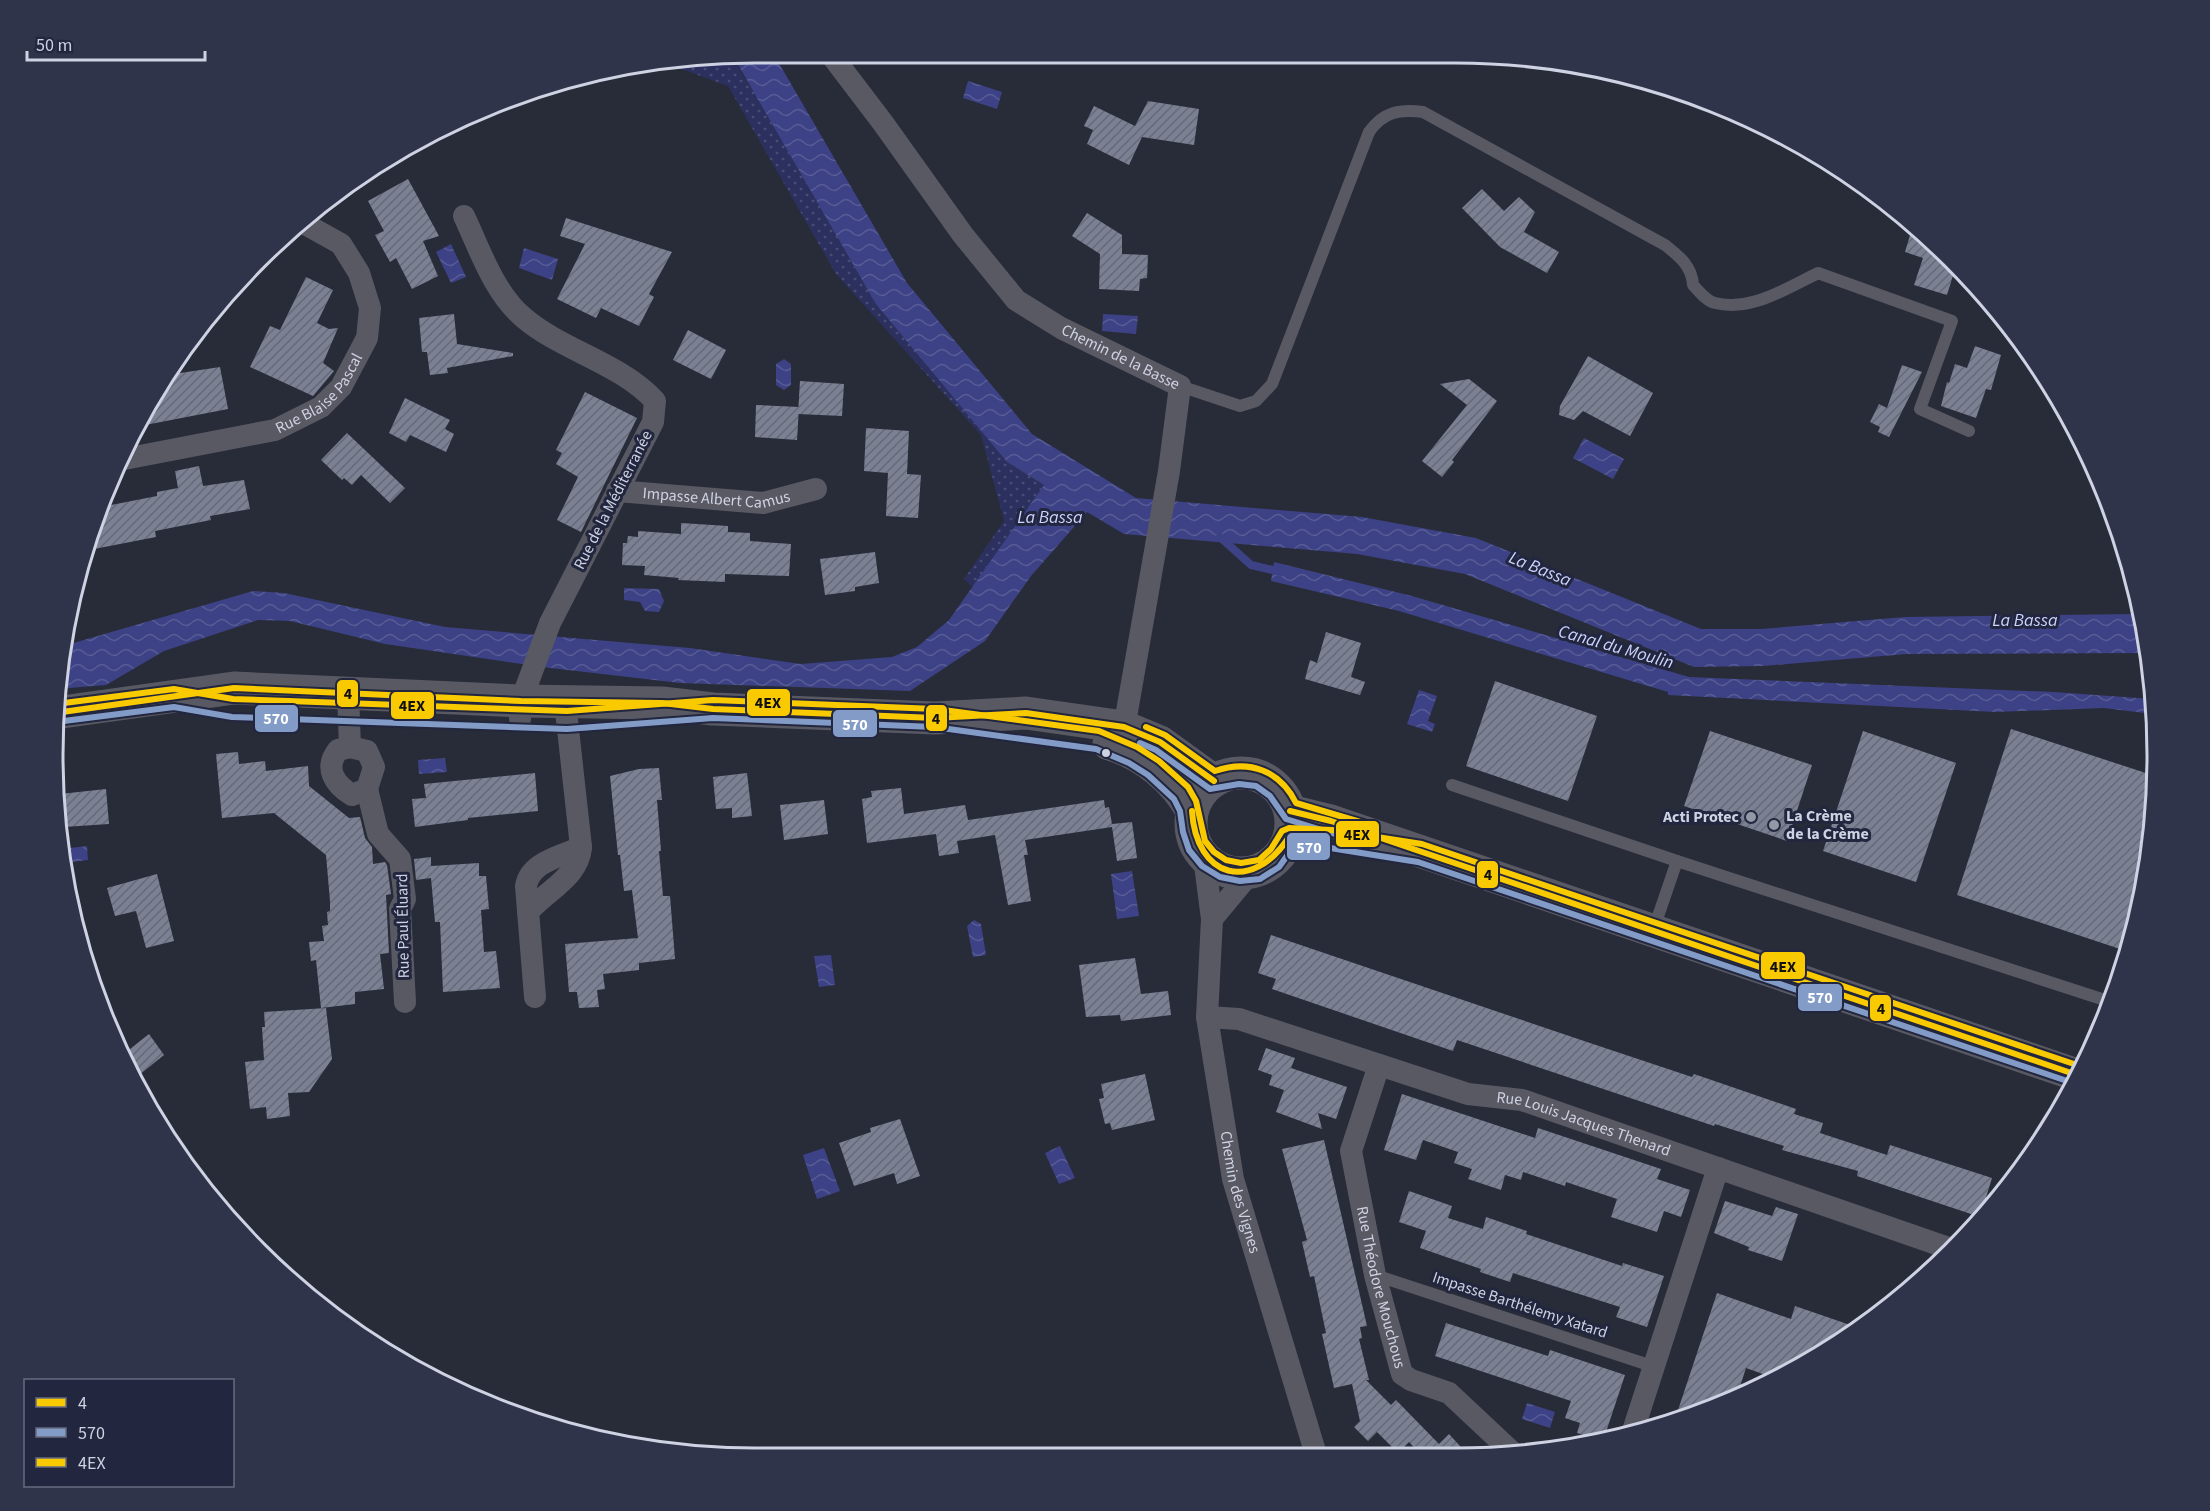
<svg xmlns="http://www.w3.org/2000/svg" width="2210" height="1511" viewBox="0 0 2210 1511" font-family="'Source Sans 3',sans-serif">
  <defs>
    <pattern id="green-dots" width="8" height="8" patternUnits="userSpaceOnUse" patternTransform="scale(1.5)"><rect width="8" height="8" fill="#2b305f"/><path d="M2 2h.1M6 6h.1" fill="none" stroke="#494d76" stroke-width="1.8" stroke-linecap="round"/></pattern>
    <pattern id="water-waves" width="16" height="10" patternUnits="userSpaceOnUse" patternTransform="scale(1.5)"><rect width="16" height="10" fill="#3c4285"/><path d="M0 5q4-4 8 0t8 0" fill="none" stroke="#575c96"/></pattern>
    <pattern id="building-hatch" width="6" height="6" patternUnits="userSpaceOnUse" patternTransform="scale(1.5)"><rect width="6" height="6" fill="#7c8093"/><path d="M-1 1l2-2M0 6l6-6M5 7l2-2" fill="none" stroke="#666977"/></pattern>
  </defs>
  <rect width="100%" height="100%" fill="#282b38"/>
  <path fill="url(#green-dots)" d="M 733,56 L 742,74 L 1007,462 L 1044,485 L 973,587 L 964,579 L 1004,521 L 981,435 L 836,274 L 728,86 L 668,64 Z"/>
  <g fill="url(#water-waves)">
    <path d="M 756,52 L 773,53 L 907,283 L 1032,434 L 1136,498 L 1362,517 L 1476,538 L 1701,629 L 1761,629 L 1905,617 L 2134,614 L 2143,615 L 2147,653 L 1907,654 L 1763,666 L 1694,667 L 1465,574 L 1357,554 L 1124,534 L 1087,512 L 1031,576 L 985,641 L 910,691 L 680,683 L 542,667 L 385,644 L 290,621 L 258,620 L 164,651 L 106,685 L 57,689 L 58,664 L 63,646 L 253,591 L 284,593 L 445,627 L 690,648 L 801,664 L 892,657 L 917,647 L 949,620 L 1044,485 L 1007,462 L 876,304 L 733,56 Z"/>
    <path d="M 968,81 L 1002,92 L 997,109 L 963,98 Z"/>
    <path d="M 451,244 L 466,277 L 451,283 L 436,252 Z"/>
    <path d="M 524,248 L 558,259 L 552,280 L 519,268 Z"/>
    <path d="M 1103,314 L 1138,316 L 1136,334 L 1102,331 Z"/>
    <path d="M 784,359 L 791,364 L 791,385 L 784,390 L 776,385 L 776,364 Z"/>
    <path d="M 1584,438 L 1624,459 L 1613,479 L 1573,458 Z"/>
    <path d="M 1274,562 L 1412,596 L 1689,677 L 2054,692 L 2152,699 L 2153,714 L 2104,708 L 1995,712 L 1668,695 L 1668,692 L 1399,611 L 1271,581 Z"/>
    <path d="M 624,588 L 659,589 L 664,601 L 659,612 L 645,611 L 640,602 L 624,600 Z"/>
    <path d="M 1419,690 L 1437,696 L 1428,721 L 1435,724 L 1432,732 L 1407,724 Z"/>
    <path d="M 445,758 L 447,772 L 419,774 L 418,760 Z"/>
    <path d="M 87,846 L 88,860 L 63,863 L 62,849 Z"/>
    <path d="M 1132,871 L 1139,916 L 1117,919 L 1111,874 Z"/>
    <path d="M 974,920 L 981,924 L 986,955 L 973,957 L 967,926 Z"/>
    <path d="M 831,955 L 835,985 L 819,987 L 814,956 Z"/>
    <path d="M 1060,1146 L 1075,1178 L 1059,1184 L 1045,1153 Z"/>
    <path d="M 824,1148 L 840,1191 L 817,1199 L 803,1155 Z"/>
    <path d="M 1527,1403 L 1555,1412 L 1550,1428 L 1522,1419 Z"/>
  </g>
  <g fill="none" stroke-linecap="round" stroke-linejoin="round">
    <path stroke="#3c4285" stroke-width="8" d="M 1220,537 L 1251,565 L 1281,572"/>
  </g>
  <g fill="url(#building-hatch)">
    <path d="M 1148,101 L 1199,109 L 1194,145 L 1142,137 L 1129,165 L 1087,144 L 1093,130 L 1084,126 L 1094,106 L 1135,126 Z"/>
    <path d="M 408,179 L 439,236 L 423,241 L 438,276 L 412,289 L 396,258 L 390,262 L 375,235 L 384,231 L 368,201 Z"/>
    <path d="M 1482,189 L 1504,211 L 1519,197 L 1535,212 L 1524,232 L 1559,252 L 1547,273 L 1500,247 L 1462,208 Z"/>
    <path d="M 1087,213 L 1122,235 L 1122,254 L 1148,255 L 1147,278 L 1140,279 L 1139,291 L 1099,289 L 1100,254 L 1072,236 Z"/>
    <path d="M 566,218 L 672,252 L 649,294 L 654,297 L 639,326 L 601,308 L 596,318 L 557,299 L 585,244 L 560,236 Z"/>
    <path d="M 1913,225 L 1962,271 L 1955,269 L 1947,295 L 1914,285 L 1923,258 L 1905,252 Z"/>
    <path d="M 306,277 L 333,290 L 317,323 L 329,329 L 338,328 L 323,363 L 334,371 L 313,396 L 250,367 L 270,326 L 280,330 Z"/>
    <path d="M 454,314 L 457,344 L 513,353 L 513,356 L 447,368 L 448,373 L 430,375 L 427,352 L 422,352 L 419,318 Z"/>
    <path d="M 688,330 L 726,350 L 711,379 L 673,360 Z"/>
    <path d="M 1975,346 L 2001,355 L 1991,390 L 1986,389 L 1976,418 L 1941,406 L 1947,382 L 1949,383 L 1955,364 L 1967,368 Z"/>
    <path d="M 1588,356 L 1653,393 L 1630,436 L 1583,411 L 1574,420 L 1559,415 L 1560,406 Z"/>
    <path d="M 1902,365 L 1922,372 L 1889,437 L 1878,432 L 1880,427 L 1870,422 L 1879,404 L 1887,408 Z"/>
    <path d="M 220,367 L 228,409 L 135,427 L 147,404 L 167,375 Z"/>
    <path d="M 1469,379 L 1497,401 L 1452,460 L 1454,462 L 1442,477 L 1422,461 L 1467,405 L 1440,384 Z"/>
    <path d="M 800,381 L 844,384 L 842,416 L 798,414 Z"/>
    <path d="M 585,392 L 637,418 L 581,532 L 557,520 L 578,477 L 556,464 L 562,453 L 556,450 Z"/>
    <path d="M 405,398 L 450,420 L 445,429 L 454,434 L 446,452 L 410,435 L 406,442 L 389,433 Z"/>
    <path d="M 756,405 L 799,407 L 797,440 L 755,437 Z"/>
    <path d="M 866,428 L 909,431 L 907,474 L 921,475 L 918,518 L 886,516 L 888,473 L 864,471 Z"/>
    <path d="M 347,433 L 405,488 L 390,503 L 361,475 L 352,485 L 344,478 L 342,480 L 321,460 Z"/>
    <path d="M 199,466 L 203,486 L 244,480 L 250,509 L 210,516 L 211,520 L 155,531 L 156,537 L 89,550 L 101,507 L 157,496 L 157,492 L 178,488 L 175,471 Z"/>
    <path d="M 681,523 L 728,526 L 728,532 L 750,533 L 750,541 L 791,544 L 789,576 L 725,574 L 725,582 L 678,580 L 679,578 L 644,575 L 645,566 L 622,565 L 623,543 L 627,543 L 628,536 L 638,537 L 638,531 L 681,534 Z"/>
    <path d="M 875,552 L 879,583 L 855,587 L 855,591 L 825,595 L 820,559 Z"/>
    <path d="M 1326,632 L 1361,643 L 1351,677 L 1365,682 L 1360,695 L 1305,679 L 1310,660 L 1317,663 Z"/>
    <path d="M 1495,681 L 1597,716 L 1568,801 L 1466,766 Z"/>
    <path d="M 2011,729 L 2155,776 L 2144,893 L 2126,951 L 1957,895 Z"/>
    <path d="M 1710,731 L 1812,765 L 1787,841 L 1684,806 Z"/>
    <path d="M 1863,731 L 1956,763 L 1916,882 L 1823,851 Z"/>
    <path d="M 238,752 L 239,764 L 265,761 L 266,771 L 308,766 L 309,786 L 349,818 L 360,817 L 365,838 L 372,847 L 373,864 L 385,862 L 387,865 L 391,894 L 386,895 L 389,953 L 380,954 L 384,989 L 355,992 L 355,1004 L 321,1008 L 316,960 L 311,961 L 309,942 L 324,941 L 322,926 L 328,925 L 327,912 L 330,911 L 330,901 L 326,855 L 274,813 L 222,818 L 216,754 Z"/>
    <path d="M 659,768 L 662,800 L 657,800 L 661,851 L 659,851 L 663,896 L 670,896 L 675,959 L 639,963 L 639,970 L 603,974 L 605,989 L 597,990 L 599,1007 L 579,1008 L 577,992 L 569,992 L 565,944 L 638,938 L 632,890 L 624,891 L 620,855 L 618,855 L 610,776 L 639,769 Z"/>
    <path d="M 535,773 L 538,811 L 468,818 L 468,820 L 415,827 L 412,799 L 426,798 L 424,784 Z"/>
    <path d="M 747,773 L 752,816 L 732,818 L 732,808 L 716,809 L 713,777 Z"/>
    <path d="M 901,788 L 904,814 L 965,805 L 968,820 L 1104,800 L 1105,808 L 1109,807 L 1112,824 L 1132,822 L 1137,858 L 1117,861 L 1112,827 L 1025,840 L 1028,855 L 1024,855 L 1031,901 L 1008,905 L 995,835 L 957,841 L 959,853 L 939,856 L 936,834 L 867,843 L 862,799 L 872,797 L 871,791 Z"/>
    <path d="M 106,789 L 109,824 L 64,827 L 60,794 Z"/>
    <path d="M 824,800 L 828,834 L 784,840 L 780,805 Z"/>
    <path d="M 431,857 L 431,866 L 479,863 L 479,876 L 486,876 L 489,909 L 481,910 L 484,952 L 496,951 L 500,988 L 443,992 L 440,922 L 435,922 L 431,878 L 416,880 L 414,859 Z"/>
    <path d="M 157,874 L 174,941 L 146,948 L 136,911 L 115,916 L 107,888 Z"/>
    <path d="M 1271,935 L 1590,1043 L 1692,1077 L 1694,1074 L 1796,1109 L 1794,1114 L 1823,1123 L 1820,1133 L 1887,1155 L 1890,1145 L 1992,1178 L 1980,1217 L 1857,1176 L 1858,1171 L 1782,1150 L 1784,1146 L 1715,1124 L 1714,1126 L 1457,1040 L 1453,1051 L 1272,989 L 1276,979 L 1258,973 Z"/>
    <path d="M 1135,958 L 1141,994 L 1168,991 L 1171,1015 L 1121,1021 L 1120,1015 L 1086,1017 L 1079,965 Z"/>
    <path d="M 326,1008 L 332,1059 L 309,1092 L 288,1093 L 290,1116 L 267,1119 L 266,1107 L 250,1109 L 245,1062 L 264,1060 L 262,1027 L 265,1027 L 264,1012 Z"/>
    <path d="M 149,1034 L 164,1055 L 133,1080 L 121,1056 Z"/>
    <path d="M 1266,1048 L 1295,1058 L 1291,1068 L 1347,1087 L 1336,1119 L 1318,1113 L 1322,1129 L 1276,1112 L 1284,1090 L 1269,1085 L 1272,1075 L 1258,1070 Z"/>
    <path d="M 1145,1074 L 1155,1120 L 1112,1130 L 1110,1123 L 1105,1124 L 1099,1099 L 1104,1098 L 1101,1084 Z"/>
    <path d="M 1402,1094 L 1535,1138 L 1538,1128 L 1661,1169 L 1657,1179 L 1690,1190 L 1681,1217 L 1664,1211 L 1657,1232 L 1611,1217 L 1617,1199 L 1566,1182 L 1565,1186 L 1523,1172 L 1521,1180 L 1505,1175 L 1501,1190 L 1468,1179 L 1472,1169 L 1454,1163 L 1458,1152 L 1423,1140 L 1416,1160 L 1384,1150 Z"/>
    <path d="M 900,1119 L 920,1176 L 897,1184 L 894,1173 L 854,1186 L 839,1143 L 871,1132 L 870,1128 Z"/>
    <path d="M 1324,1140 L 1367,1326 L 1360,1327 L 1362,1338 L 1359,1339 L 1369,1380 L 1366,1380 L 1391,1405 L 1396,1400 L 1439,1444 L 1449,1434 L 1470,1457 L 1424,1458 L 1409,1442 L 1398,1453 L 1377,1432 L 1368,1441 L 1354,1427 L 1360,1421 L 1352,1384 L 1334,1388 L 1322,1334 L 1326,1333 L 1314,1276 L 1310,1277 L 1302,1242 L 1307,1240 L 1282,1149 Z"/>
    <path d="M 1409,1191 L 1452,1206 L 1448,1218 L 1483,1229 L 1486,1217 L 1527,1231 L 1526,1234 L 1622,1266 L 1623,1263 L 1664,1276 L 1647,1327 L 1616,1317 L 1620,1307 L 1513,1273 L 1510,1282 L 1480,1272 L 1481,1269 L 1420,1248 L 1426,1231 L 1399,1222 Z"/>
    <path d="M 1725,1201 L 1772,1216 L 1776,1207 L 1798,1214 L 1782,1261 L 1748,1250 L 1749,1247 L 1714,1233 Z"/>
    <path d="M 1717,1293 L 1791,1319 L 1795,1306 L 1859,1328 L 1777,1379 L 1746,1368 L 1737,1396 L 1676,1416 Z"/>
    <path d="M 1446,1323 L 1548,1356 L 1550,1350 L 1625,1375 L 1603,1441 L 1577,1433 L 1580,1423 L 1565,1418 L 1571,1401 L 1435,1356 Z"/>
  </g>
  <g fill="none" stroke-linecap="round" stroke-linejoin="round">
    <g stroke="#585963" stroke-width="12">
      <path d="M 1180,386 L 1240,406 L 1256,401 L 1272,384 L 1369,132 C 1383,112 1399,109 1423,112 L 1665,245 C 1679,256 1692,266 1693,285 C 1699,291 1706,301 1715,303 C 1751,312 1787,288 1818,273 L 1952,321 L 1920,409 L 1969,431"/>
      <path d="M 1452,785 L 1677,861"/>
      <path d="M 1653,931 L 1677,861 L 2111,1002"/>
      <path d="M 1375,1275 L 1655,1367"/>
    </g>
    <g stroke="#585963" stroke-width="22">
      <path id="s1" d="M 829,52 L 883,123 L 963,235 L 1016,300 L 1061,328 L 1180,386 L 1169,471 L 1122,740"/>
      <path d="M 464,216 C 480,250 494,293 524,318 C 563,351 620,363 655,401 L 653,422 L 550,623 L 521,701 L 520,719"/>
      <path id="s2" d="M 119,460 L 275,430 L 321,407 L 341,387 L 367,338 L 370,308 L 359,273 L 341,244 L 305,224"/>
      <path id="s3" d="M 617,491 L 763,503 L 816,489"/>
      <path d="M 348,693 L 350,747 L 367,751 L 374,767 L 367,789 L 352,795 C 334,784 324,768 338,750 L 350,747"/>
      <path d="M 367,789 L 378,834 L 400,859 L 405,899 L 400,909 L 405,1002"/>
      <path id="s4" d="M 1204,857 L 1212,919 L 1207,1017 L 1233,1179 L 1317,1458"/>
      <path d="M 528,912 C 547,890 579,877 581,847"/>
      <path d="M 1212,919 L 1251,872"/>
      <path d="M 535,997 L 526,886 C 530,862 560,857 581,847 L 565,702"/>
      <path id="s5" d="M 1207,1017 L 1239,1019 L 1468,1094 L 1522,1100 L 1954,1250"/>
      <path id="s6" d="M 1379,1065 L 1351,1151 L 1375,1275 L 1402,1374 L 1411,1380 L 1449,1393 L 1513,1453"/>
      <path d="M 1633,1431 L 1718,1168"/>
    </g>
    <g stroke="#585963" stroke-width="33">
      <path d="M 55,713 L 234,688 L 521,701 L 662,703 L 713,709 L 935,718 L 1026,713 L 1124,727 L 1160,742 L 1214,781"/>
      <path d="M 1109,744 C 1144,754 1175,780 1192,811"/>
      <circle cx="1241" cy="823" r="50"/>
      <path d="M 1290,811 L 1331,821 L 2077,1075"/>
    </g>
    <defs>
      <g id="bus-1">
        <path d="M 55,713 L 234,688 L 521,701 L 662,703 L 713,709 L 935,718 L 1026,713 L 1124,727 L 1160,742 L 1214,781"/>
        <path d="M 1192,811 C 1196,878 1252,894 1289,837"/>
        <path d="M 1290,811 L 1331,821 L 2077,1075"/>
      </g>
      <g id="bus-2">
        <path d="M 56,722 L 174,707 L 232,717 L 567,729 L 713,718 L 934,727 L 1096,749 L 1129,763 L 1148,775 L 1174,799 L 1180,811 L 1183,832 L 1189,850 L 1202,866 L 1220,877 L 1240,881 L 1260,879 L 1279,867 L 1294,846 L 1330,848 L 1418,862 L 2073,1083"/>
        <path d="M 1140,743 L 1156,750 L 1210,789 L 1239,784 L 1256,786 L 1270,796 L 1286,819 L 1361,842"/>
      </g>
      <g id="bus-3">
        <path d="M 56,704 L 174,689 L 233,699 L 567,711 L 713,700 L 936,709 L 1099,731 L 1137,747 L 1159,761 L 1188,787 L 1196,801 L 1205,841 L 1214,852 L 1226,860 L 1241,863 L 1259,860 L 1271,849 L 1282,831 L 1289,828 L 1332,830 L 1422,844 L 2080,1066"/>
        <path d="M 1146,727 L 1165,735 L 1215,771 C 1250,759 1280,771 1296,803 L 1367,824"/>
      </g>
    </defs>
    <use href="#bus-1" stroke="#22263e" stroke-width="10"/>
    <use href="#bus-2" stroke="#22263e" stroke-width="10"/>
    <use href="#bus-3" stroke="#22263e" stroke-width="10"/>
    <use href="#bus-1" stroke="#faca00" stroke-width="6"/>
    <use href="#bus-2" stroke="#839cc7" stroke-width="6"/>
    <use href="#bus-3" stroke="#faca00" stroke-width="6"/>
  </g>
  <circle fill="#ced2e2" stroke="#22263e" stroke-width="2" cx="1106" cy="753" r="5"/>
  <g fill="#9498a6" stroke="#22263e" stroke-width="2">
    <circle cx="1751" cy="817" r="6"/>
    <circle cx="1774" cy="825" r="6"/>
  </g>
  <g text-anchor="middle" dominant-baseline="central" stroke-width="6" stroke-linejoin="round" paint-order="stroke">
    <g font-size="16" fill="#ced2e2" stroke="#22263e">
      <text stroke="none"><textPath href="#s1" startOffset="430">Chemin de la Basse</textPath></text>
      <text stroke="none"><textPath href="#s2" startOffset="218">Rue Blaise Pascal</textPath></text>
      <text stroke="none"><textPath href="#s3" startOffset="100">Impasse Albert Camus</textPath></text>
      <text transform="translate(613 500) rotate(-63)">Rue de la Méditerranée</text>
      <text transform="translate(403 926) rotate(-91)">Rue Paul Éluard</text>
      <text stroke="none"><textPath href="#s5" startOffset="393">Rue Louis Jacques Thenard</textPath></text>
      <text stroke="none"><textPath href="#s4" startOffset="339">Chemin des Vignes</textPath></text>
      <text stroke="none"><textPath href="#s6" startOffset="230">Rue Théodore Mouchous</textPath></text>
      <text transform="translate(1520 1305) rotate(18)">Impasse Barthélemy Xatard</text>
    </g>
    <g font-size="16" font-weight="bold" fill="#ced2e2" stroke="#22263e" text-anchor="start">
      <text x="1786" y="816">La Crème<tspan x="1786" dy="18">de la Crème</tspan></text>
      <text x="1739" y="817" text-anchor="end">Acti Protec</text>
    </g>
    <g font-size="18" font-style="italic" fill="#ccd4fe" stroke="#22263e">
      <text x="1050" y="517">La Bassa</text>
      <text transform="translate(1540 569) rotate(22)">La Bassa</text>
      <text x="2025" y="620">La Bassa</text>
      <text transform="translate(1616 647) rotate(16)">Canal du Moulin</text>
    </g>
  </g>
  <path d="M0 0H2210V1511H0ZM755 63H1455A692 692 0 0 1 2147 755V756A692 692 0 0 1 1455 1448H755A692 692 0 0 1 63 756V755A692 692 0 0 1 755 63Z" fill="#30344b" fill-rule="evenodd"/>
  <path fill="none" stroke="#ced2e2" stroke-width="3" d="M755 63H1455A692 692 0 0 1 2147 755V756A692 692 0 0 1 1455 1448H755A692 692 0 0 1 63 756V755A692 692 0 0 1 755 63Z"/>
  <g stroke="#22263e" stroke-width="2">
    <rect x="336" y="679" width="23" height="29" rx="6" fill="#faca00"/>
    <rect x="746" y="688" width="45" height="29" rx="6" fill="#faca00"/>
    <rect x="390" y="691" width="45" height="29" rx="6" fill="#faca00"/>
    <rect x="925" y="704" width="23" height="28" rx="6" fill="#faca00"/>
    <rect x="254" y="704" width="45" height="29" rx="6" fill="#839cc7"/>
    <rect x="832" y="709" width="46" height="29" rx="6" fill="#839cc7"/>
    <rect x="1335" y="820" width="45" height="28" rx="6" fill="#faca00"/>
    <rect x="1286" y="832" width="45" height="29" rx="6" fill="#839cc7"/>
    <rect x="1476" y="860" width="23" height="29" rx="6" fill="#faca00"/>
    <rect x="1760" y="951" width="46" height="29" rx="6" fill="#faca00"/>
    <rect x="1797" y="983" width="46" height="29" rx="6" fill="#839cc7"/>
    <rect x="1869" y="994" width="23" height="28" rx="6" fill="#faca00"/>
  </g>
  <g font-size="16" text-anchor="middle" font-weight="bold" fill="#fff">
    <text x="276" y="724">570</text>
    <text x="855" y="730">570</text>
    <text x="1309" y="853">570</text>
    <text x="1820" y="1003">570</text>
  </g>
  <g font-size="16" text-anchor="middle" font-weight="bold" fill="#111">
    <text x="348" y="699">4</text>
    <text x="768" y="708">4EX</text>
    <text x="412" y="711">4EX</text>
    <text x="936" y="724">4</text>
    <text x="1357" y="840">4EX</text>
    <text x="1488" y="880">4</text>
    <text x="1783" y="972">4EX</text>
    <text x="1881" y="1014">4</text>
  </g>
  <rect x="24" y="1379" width="210" height="108" fill="#22263e" stroke="#676b80" stroke-width="1.5"/>
  <rect x="36" y="1398" width="30" height="9" fill="#faca00" stroke="#676b80" stroke-width="1.5"/>
  <text x="78" y="1409" font-size="18" fill="#ced2e2">4</text>
  <rect x="36" y="1428" width="30" height="9" fill="#839cc7" stroke="#676b80" stroke-width="1.5"/>
  <text x="78" y="1439" font-size="18" fill="#ced2e2">570</text>
  <rect x="36" y="1458" width="30" height="9" fill="#faca00" stroke="#676b80" stroke-width="1.5"/>
  <text x="78" y="1469" font-size="18" fill="#ced2e2">4EX</text>
  <path d="M27 51v9h178v-9" fill="none" stroke="#ced2e2" stroke-width="3"/>
  <text x="36" y="51" font-size="18" fill="#ced2e2" stroke="#22263e" stroke-width="4.5" paint-order="stroke">50 m</text>
</svg>
